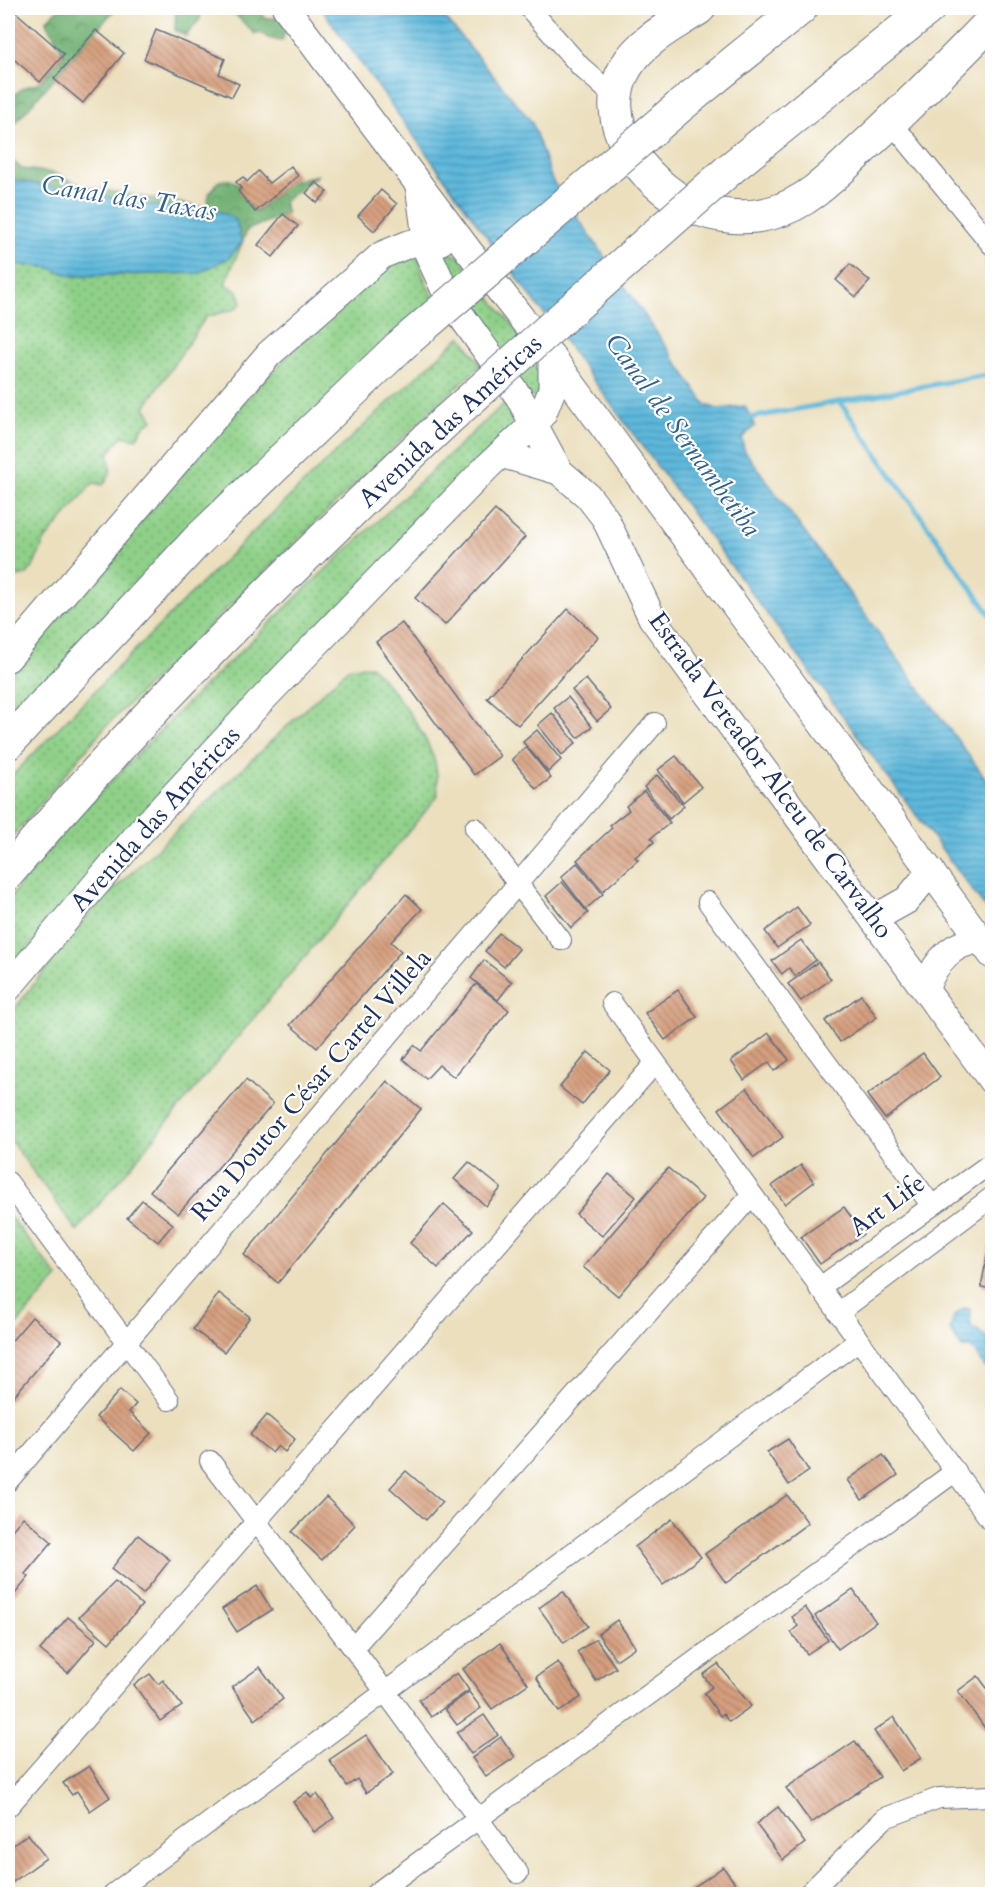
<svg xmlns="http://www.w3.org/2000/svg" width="1000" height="1902" viewBox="0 0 1000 1902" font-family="Cardo,serif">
  <defs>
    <pattern id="grass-dots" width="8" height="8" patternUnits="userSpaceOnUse" patternTransform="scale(1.5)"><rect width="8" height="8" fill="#8fd088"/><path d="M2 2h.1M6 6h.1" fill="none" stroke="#74a972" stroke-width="1.8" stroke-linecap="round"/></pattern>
    <pattern id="forest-crowns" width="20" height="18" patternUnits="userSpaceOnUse" patternTransform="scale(1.5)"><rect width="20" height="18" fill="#73b274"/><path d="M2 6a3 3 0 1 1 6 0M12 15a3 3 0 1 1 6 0" fill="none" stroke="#5e9162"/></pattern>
    <pattern id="water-rules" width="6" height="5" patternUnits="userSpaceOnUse" patternTransform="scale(1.5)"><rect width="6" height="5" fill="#5db8db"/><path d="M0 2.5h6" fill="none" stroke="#4c96b5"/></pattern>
    <pattern id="building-back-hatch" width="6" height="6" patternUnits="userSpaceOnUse" patternTransform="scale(1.5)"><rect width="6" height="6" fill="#d69f7e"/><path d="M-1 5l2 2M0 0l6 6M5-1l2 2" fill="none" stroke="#ad826a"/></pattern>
  </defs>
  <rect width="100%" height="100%" fill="#fff"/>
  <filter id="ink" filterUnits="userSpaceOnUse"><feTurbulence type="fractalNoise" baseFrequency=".0167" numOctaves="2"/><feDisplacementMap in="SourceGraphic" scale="12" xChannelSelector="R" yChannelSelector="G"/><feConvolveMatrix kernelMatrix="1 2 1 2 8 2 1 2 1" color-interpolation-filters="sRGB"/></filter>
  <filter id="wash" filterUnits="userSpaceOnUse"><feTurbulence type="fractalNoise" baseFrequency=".008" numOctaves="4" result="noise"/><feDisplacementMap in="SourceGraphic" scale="24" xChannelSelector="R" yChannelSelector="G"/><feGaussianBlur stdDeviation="1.35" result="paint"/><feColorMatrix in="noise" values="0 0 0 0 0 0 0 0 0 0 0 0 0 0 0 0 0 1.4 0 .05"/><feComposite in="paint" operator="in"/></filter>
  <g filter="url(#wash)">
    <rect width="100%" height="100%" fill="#ebdfbd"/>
    <g fill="url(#grass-dots)" stroke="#558073" stroke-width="1.5">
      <path d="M 242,243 L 225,284 L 238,291 L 242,302 L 235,309 L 206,317 L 145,407 L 153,420 L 144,426 L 136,439 L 122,436 L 108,454 C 111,467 113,474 103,485 L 93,483 L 45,540 L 33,567 L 26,575 L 8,579 L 8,263 L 47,267 L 73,276 L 199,273 L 228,258 Z"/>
      <path d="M 418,249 C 421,272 425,288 440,305 L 8,732 L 8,678 L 245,401 L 306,337 L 388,262 Z"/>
      <path d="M 435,249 L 458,256 L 541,362 L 543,403 L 521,389 Z"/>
      <path d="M 461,336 L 481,365 L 441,401 L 105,727 L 8,842 L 8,780 C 155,628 304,478 461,336 Z"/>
      <path d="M 509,399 L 531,420 L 8,969 L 8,900 L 78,815 L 184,706 L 308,586 Z"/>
      <path d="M 371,666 C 394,690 426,731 435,763 C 438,773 437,786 438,796 L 77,1231 L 8,1137 L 8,1017 L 93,909 L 350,667 Z"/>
      <path d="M 8,1214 L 58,1277 L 8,1335 Z"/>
    </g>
    <g fill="url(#forest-crowns)" stroke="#477069" stroke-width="1.5">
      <path d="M 59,8 L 116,8 L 8,131 L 8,100 L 23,88 L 40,82 L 64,54 L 46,21 Z"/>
      <path d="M 176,8 L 201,8 L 200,19 L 186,36 L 175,30 Z"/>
      <path d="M 229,8 L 259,8 L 265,18 L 282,18 L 286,27 L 282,41 L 268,38 L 260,32 L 255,34 Z"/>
      <path d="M 8,157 L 22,169 L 54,173 L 86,187 L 207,208 L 209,194 L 219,181 C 230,179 234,179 241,188 L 238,191 L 255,212 L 290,182 L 318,175 L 283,202 L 287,213 L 247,230 L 242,243 L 236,221 L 220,211 L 208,213 L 157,206 L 8,179 Z"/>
    </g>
    <g fill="url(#water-rules)" stroke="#3c749c" stroke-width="1.5">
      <path d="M 321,8 L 437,8 L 532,122 L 552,180 L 706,405 L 718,409 L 745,406 L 755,426 L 742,438 L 744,450 L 992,787 L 992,917 L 484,233 Z"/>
      <path d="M 8,179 L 157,206 L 208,213 L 220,211 L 236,220 L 242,243 L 228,258 L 199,273 L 73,276 L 47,267 L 8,263 Z"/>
      <path d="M 964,1308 L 970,1309 L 971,1326 L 988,1338 L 992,1363 L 985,1368 L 972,1348 L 962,1348 L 950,1330 L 954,1316 Z"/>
    </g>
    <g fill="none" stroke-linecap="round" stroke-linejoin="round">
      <g stroke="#5db8db" stroke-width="5">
        <path d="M 840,402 L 992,617"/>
        <path d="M 743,419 L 992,374"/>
      </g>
    </g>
    <g id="blocks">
      <g fill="url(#building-back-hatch)">
        <path d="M 8,8 L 11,8 L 64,54 L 40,82 L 8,54 Z"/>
        <path d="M 96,30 L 124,53 L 83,103 L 54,79 Z"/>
        <path d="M 156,30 L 225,59 L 219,74 L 239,84 L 232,97 L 144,59 Z"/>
        <path d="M 291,166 L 298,176 L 255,212 L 238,191 L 241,188 L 236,182 L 243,177 L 247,182 L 258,171 L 269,183 Z"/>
        <path d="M 316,182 L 327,192 L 317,203 L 306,193 Z"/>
        <path d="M 381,190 L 397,204 L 374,231 L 358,216 Z"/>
        <path d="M 283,214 L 298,226 L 273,257 L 258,245 Z"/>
        <path d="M 850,264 L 870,281 L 856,297 L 836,280 Z"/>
        <path d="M 495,510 L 525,537 L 445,625 L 415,598 Z"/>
        <path d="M 568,609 L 598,637 L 518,725 L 487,698 Z"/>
        <path d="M 402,623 L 500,756 L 474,775 L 376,642 Z"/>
        <path d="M 586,679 L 611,709 L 597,721 L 572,690 Z"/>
        <path d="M 568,697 L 592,727 L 578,738 L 554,708 Z"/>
        <path d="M 552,713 L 576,743 L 562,755 L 538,725 Z"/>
        <path d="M 537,730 L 561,760 L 548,772 L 523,742 Z"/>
        <path d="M 526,747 L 551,778 L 536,789 L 512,759 Z"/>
        <path d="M 676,756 L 701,787 L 683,802 L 658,770 Z"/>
        <path d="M 657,775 L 684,806 L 669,819 L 644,787 Z"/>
        <path d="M 644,791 L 670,823 L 651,838 L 654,842 L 635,857 L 638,860 L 603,891 L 577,860 L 612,828 L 610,825 L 629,810 L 626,806 Z"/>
        <path d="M 577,863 L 603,894 L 586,909 L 561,877 Z"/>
        <path d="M 562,882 L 588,913 L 571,928 L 546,896 Z"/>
        <path d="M 406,894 L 422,909 L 391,942 L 401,951 L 317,1048 L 290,1025 Z"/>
        <path d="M 797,907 L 810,925 L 777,948 L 765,931 Z"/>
        <path d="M 499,933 L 519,949 L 504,967 L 485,951 Z"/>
        <path d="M 801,940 L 816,960 L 795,976 L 789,968 L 782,974 L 772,961 Z"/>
        <path d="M 484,960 L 512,982 L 498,1000 L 471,978 Z"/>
        <path d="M 818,962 L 831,979 L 801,1001 L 788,984 Z"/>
        <path d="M 476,984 L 509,1010 L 454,1077 L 439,1065 L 426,1079 L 403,1059 L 414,1045 L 421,1051 Z"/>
        <path d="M 678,990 L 697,1017 L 665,1040 L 645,1013 Z"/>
        <path d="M 861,995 L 877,1017 L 840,1042 L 825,1021 Z"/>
        <path d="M 769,1033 L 789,1060 L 774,1071 L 769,1062 L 744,1080 L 731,1061 Z"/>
        <path d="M 588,1052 L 610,1070 L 582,1105 L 560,1087 Z"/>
        <path d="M 923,1053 L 940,1077 L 885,1119 L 867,1095 Z"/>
        <path d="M 246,1080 L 273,1104 L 178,1214 L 150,1191 Z"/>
        <path d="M 387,1081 L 421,1109 L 278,1283 L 244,1255 Z"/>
        <path d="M 747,1088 L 783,1137 L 754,1158 L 719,1109 Z"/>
        <path d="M 469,1162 L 501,1188 L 486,1206 L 454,1179 Z"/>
        <path d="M 801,1165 L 814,1182 L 785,1204 L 772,1186 Z"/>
        <path d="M 668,1168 L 703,1198 L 618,1296 L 583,1267 Z"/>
        <path d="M 609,1174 L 636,1197 L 602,1236 L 576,1214 Z"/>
        <path d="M 142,1200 L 173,1224 L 158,1242 L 127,1218 Z"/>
        <path d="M 444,1204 L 473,1230 L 438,1268 L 410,1243 Z"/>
        <path d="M 844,1207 L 863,1234 L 820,1264 L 801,1237 Z"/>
        <path d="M 989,1246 L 992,1247 L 992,1289 L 981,1287 Z"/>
        <path d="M 219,1293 L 250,1317 L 224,1352 L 193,1329 Z"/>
        <path d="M 32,1317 L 61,1341 L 8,1403 L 8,1345 Z"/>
        <path d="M 120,1390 L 136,1404 L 129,1412 L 151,1433 L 134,1451 L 96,1417 Z"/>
        <path d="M 267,1415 L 295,1439 L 285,1452 L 278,1446 L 272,1453 L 250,1435 Z"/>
        <path d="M 788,1439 L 809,1471 L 789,1485 L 767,1452 Z"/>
        <path d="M 883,1455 L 898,1475 L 862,1500 L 848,1480 Z"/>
        <path d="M 406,1471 L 442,1502 L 426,1520 L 390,1488 Z"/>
        <path d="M 787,1495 L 808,1523 L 726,1583 L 705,1554 Z"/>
        <path d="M 326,1497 L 355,1525 L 322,1560 L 292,1532 Z"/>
        <path d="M 23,1517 L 52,1542 L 25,1574 L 29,1577 L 15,1594 L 12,1591 L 8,1596 L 8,1535 Z"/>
        <path d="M 672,1519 L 701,1557 L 663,1585 L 635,1547 Z"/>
        <path d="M 138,1535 L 170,1560 L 143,1594 L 111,1569 Z"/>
        <path d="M 115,1582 L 142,1605 L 109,1643 L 79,1617 Z"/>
        <path d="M 257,1586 L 272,1610 L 237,1632 L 222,1609 Z"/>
        <path d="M 853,1590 L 876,1622 L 838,1649 L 815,1616 Z"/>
        <path d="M 563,1591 L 588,1626 L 564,1643 L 539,1608 Z"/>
        <path d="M 805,1607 L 828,1640 L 807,1654 L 791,1632 L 798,1626 L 792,1617 Z"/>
        <path d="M 68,1617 L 96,1640 L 68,1673 L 40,1650 Z"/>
        <path d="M 617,1620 L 635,1647 L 616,1660 L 598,1634 Z"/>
        <path d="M 596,1639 L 616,1668 L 596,1681 L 577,1652 Z"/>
        <path d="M 500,1643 L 528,1684 L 492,1709 L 463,1669 Z"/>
        <path d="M 558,1662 L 581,1697 L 559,1712 L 536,1677 Z"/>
        <path d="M 718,1664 L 751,1706 L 729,1722 L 723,1714 L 720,1716 L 704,1693 L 712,1687 L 703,1675 Z"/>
        <path d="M 260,1667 L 283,1699 L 255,1720 L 232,1687 Z"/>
        <path d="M 457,1673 L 469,1690 L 431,1717 L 419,1700 Z"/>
        <path d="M 150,1674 L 158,1684 L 163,1680 L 182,1706 L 160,1721 L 134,1685 Z"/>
        <path d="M 978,1676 L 992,1695 L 992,1733 L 990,1735 L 958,1691 Z"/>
        <path d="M 469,1692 L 481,1708 L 457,1725 L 445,1709 Z"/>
        <path d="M 484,1715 L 498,1735 L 471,1754 L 457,1733 Z"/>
        <path d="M 894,1717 L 921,1758 L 901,1771 L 874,1731 Z"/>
        <path d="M 366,1735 L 393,1774 L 366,1793 L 357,1779 L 347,1786 L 329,1760 Z"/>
        <path d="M 501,1737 L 515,1757 L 486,1777 L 472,1758 Z"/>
        <path d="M 855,1741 L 880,1777 L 811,1823 L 786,1788 Z"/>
        <path d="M 89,1766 L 110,1797 L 90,1811 L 77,1791 L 72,1795 L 63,1783 Z"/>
        <path d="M 307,1792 L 311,1798 L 317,1794 L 334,1818 L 314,1832 L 293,1802 Z"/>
        <path d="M 778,1807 L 805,1843 L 783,1860 L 756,1824 Z"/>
        <path d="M 28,1834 L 46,1858 L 13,1882 L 8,1874 L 8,1849 Z"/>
        <path d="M 723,1867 L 743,1894 L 683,1894 L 703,1881 Z"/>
      </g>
    </g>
  </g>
  <g filter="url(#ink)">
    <use href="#blocks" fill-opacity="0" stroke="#646d7f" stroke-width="1.5"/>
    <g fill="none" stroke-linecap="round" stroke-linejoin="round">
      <defs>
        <g id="street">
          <path d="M 529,8 L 581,67 L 615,97"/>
          <path d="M 891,122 L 992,245"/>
          <path d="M 475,828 L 561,940"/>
          <path d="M 708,902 L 932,1206"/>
          <path d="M 612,1003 L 992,1522"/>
          <path d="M 8,1182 L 169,1400"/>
          <path d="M 819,1288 L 987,1166"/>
          <path d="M 838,1313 L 992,1197"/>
          <path d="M 210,1461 L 353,1648 L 518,1873"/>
          <path d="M 8,1481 L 655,723"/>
          <path d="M 353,1648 L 751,1196"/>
          <path d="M 8,1807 L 655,1063"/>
          <path d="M 113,1894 L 858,1341"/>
          <path d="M 375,1894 L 956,1471"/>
          <path d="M 808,1894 L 885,1818 L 939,1798 L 992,1796"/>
        </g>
        <g id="secondary">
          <path d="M 286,8 L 468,250 L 552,357 L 992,955"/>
          <path d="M 419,185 L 428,253 L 448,297 L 519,397 L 559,471 L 588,496 L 605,518 L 652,618 L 992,1081"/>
          <path d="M 501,454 L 559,471"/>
          <path d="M 8,658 L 269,354 L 382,255 L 409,244 L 426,240 L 441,241"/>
          <path d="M 875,918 L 907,900 L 931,871"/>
          <path d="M 926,987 C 936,961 952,942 981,940"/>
          <path d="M 8,988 L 141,831 L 259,703 L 488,466 L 535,423 L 543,413 L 552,390 L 552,357"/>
        </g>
        <g id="highway">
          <path d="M 699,8 C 673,25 642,40 626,67 C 594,121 643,183 691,206 C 715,217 746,220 771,213 C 810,203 838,171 866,145 C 910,105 951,63 992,21"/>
          <path d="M 679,107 L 801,8"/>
          <path d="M 730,169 L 929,8"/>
          <path d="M 8,743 L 197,541 L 399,347"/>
          <path d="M 8,873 C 143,712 294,565 447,420"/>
        </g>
      </defs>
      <use href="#street" stroke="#646d7f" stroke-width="22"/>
      <use href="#secondary" stroke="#646d7f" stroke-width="29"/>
      <use href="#highway" stroke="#646d7f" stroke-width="35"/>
      <use href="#street" stroke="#fff" stroke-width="20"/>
      <use href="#secondary" stroke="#fff" stroke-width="27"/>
      <use href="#highway" stroke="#fff" stroke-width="33"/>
      <defs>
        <g id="highway-bridge">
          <path d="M 399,347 L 679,107"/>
          <path d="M 447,420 L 730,169"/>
        </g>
      </defs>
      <use href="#highway-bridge" stroke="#646d7f" stroke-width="35" stroke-linecap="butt"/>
      <use href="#highway-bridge" stroke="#fff" stroke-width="33"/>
    </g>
  </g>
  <g text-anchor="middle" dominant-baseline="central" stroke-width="4.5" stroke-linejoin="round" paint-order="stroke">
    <g font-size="26" fill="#1b2f5e" stroke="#fff">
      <text transform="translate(450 421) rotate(-43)">Avenida das Américas</text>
      <text transform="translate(771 775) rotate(54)">Estrada Vereador Alceu de Carvalho</text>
      <text transform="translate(155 819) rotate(-48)">Avenida das Américas</text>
      <text transform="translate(311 1085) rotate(-49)">Rua Doutor César Cartel Villela</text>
      <text transform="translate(887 1205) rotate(-36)">Art Life</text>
    </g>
    <g font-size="27" font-style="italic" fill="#325f8a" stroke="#fff">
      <text transform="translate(129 198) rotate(9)">Canal das Taxas</text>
      <text transform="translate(683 435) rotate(54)">Canal de Sernambetiba</text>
    </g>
  </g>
  <rect width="1000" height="1902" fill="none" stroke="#fff" stroke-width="30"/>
</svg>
